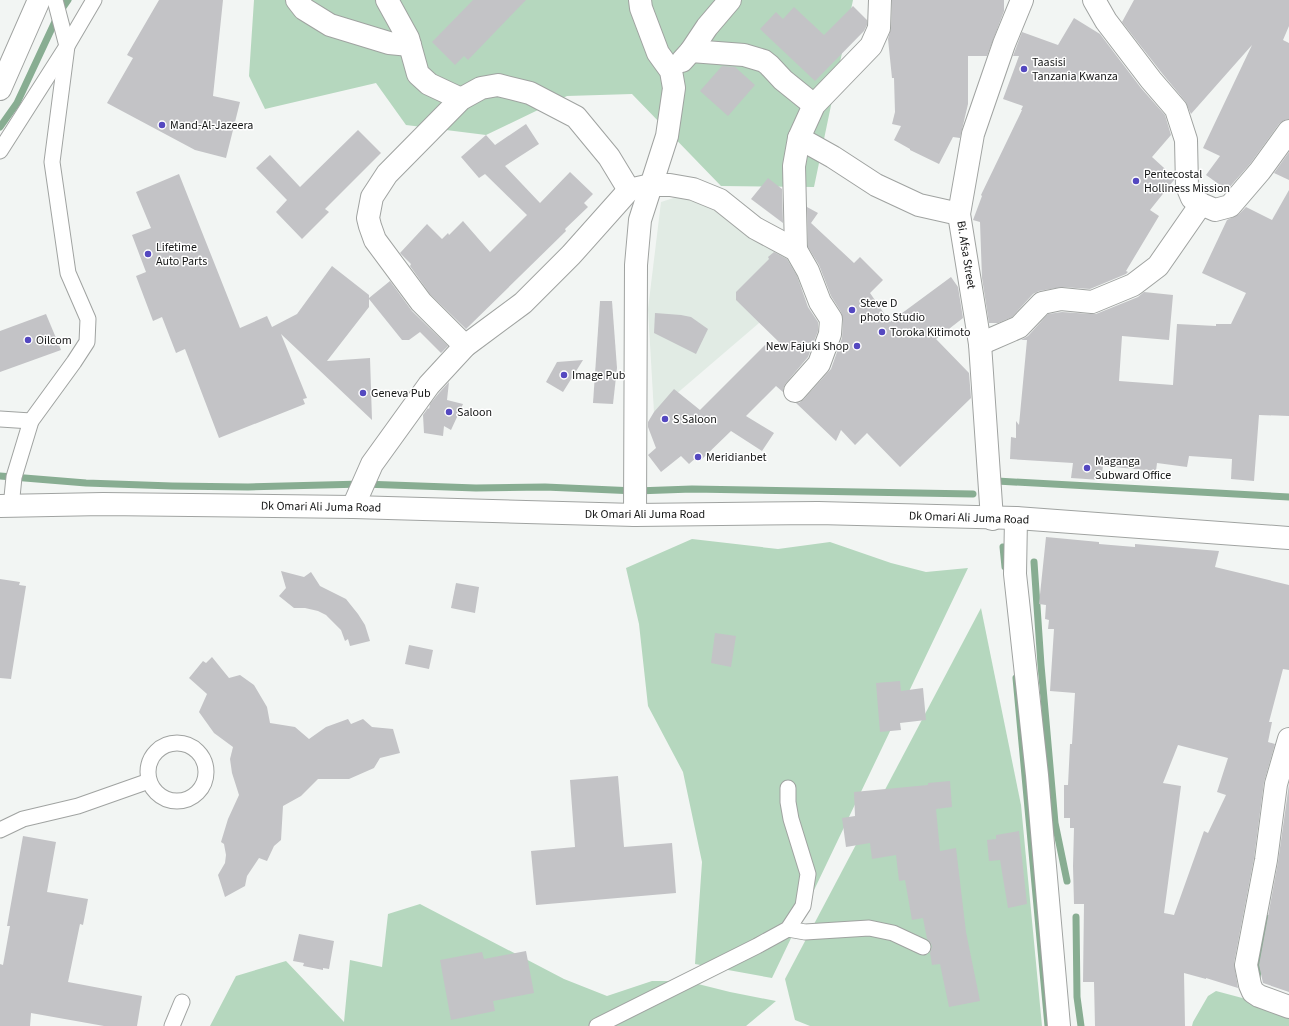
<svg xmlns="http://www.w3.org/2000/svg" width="1289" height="1026" viewBox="0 0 1289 1026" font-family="'Source Sans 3',sans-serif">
  <rect width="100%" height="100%" fill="#f2f5f3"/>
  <path fill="#e1ebe4" d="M 699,190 L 782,249 L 808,281 L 654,413 L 648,309 L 661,202 Z"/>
  <g fill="#b5d7be">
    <path d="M 254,0 L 853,0 L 814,187 L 721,186 L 632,94 L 567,96 L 486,135 L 406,125 L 376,83 L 265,109 L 249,76 Z"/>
    <path d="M 692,539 L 778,549 L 830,542 L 891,563 L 926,572 L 968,568 L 772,978 L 695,964 L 702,862 L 683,772 L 648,706 L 639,624 L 626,568 Z"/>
    <path d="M 981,608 L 1021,805 L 1042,1026 L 810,1026 L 795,1020 L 785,979 Z"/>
    <path d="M 420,904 L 564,979 L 607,996 L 652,981 L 686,981 L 730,992 L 776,1001 L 746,1026 L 210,1026 L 236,976 L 286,961 L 344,1022 L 350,960 L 382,967 L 388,914 Z"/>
    <path d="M 1216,991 L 1246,999 L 1289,1007 L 1289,1026 L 1192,1026 L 1193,1022 L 1208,996 Z"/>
  </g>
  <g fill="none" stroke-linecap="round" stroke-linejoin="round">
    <g stroke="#88ad92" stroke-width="7">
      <path d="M 0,127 L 17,103 L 59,13 L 68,0"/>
      <path d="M 0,476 L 86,483 L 172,486 L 248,487 L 363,484 L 476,488 L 545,487 L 636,491 L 692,489 L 973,494"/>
      <path d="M 997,481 L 1289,497"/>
      <path d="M 1003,547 L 1005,567"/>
      <path d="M 1034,562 L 1041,665 L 1055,823 L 1067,881"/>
      <path d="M 1016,678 L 1048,1026"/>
      <path d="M 1076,917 L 1077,997 L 1081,1026"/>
      <path d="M 1257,977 L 1266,918"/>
    </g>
  </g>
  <g fill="#c3c3c6" fill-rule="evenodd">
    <path d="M 159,0 L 223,0 L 213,96 L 240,102 L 226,158 L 195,150 L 107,103 L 133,58 L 127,55 Z"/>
    <path d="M 473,0 L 526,0 L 468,60 L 464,56 L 455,65 L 432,42 Z"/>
    <path d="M 892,0 L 1004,0 L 1004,11 L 987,56 L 968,56 L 968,104 L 960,138 L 953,137 L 939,164 L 910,150 L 910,149 L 894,140 L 901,126 L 892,124 L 895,112 L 894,78 L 892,78 L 888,39 L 891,28 Z"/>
    <path d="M 1134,0 L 1289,0 L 1289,26 L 1283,40 L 1289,43 L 1289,119 L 1284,120 L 1279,124 L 1250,164 L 1227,190 L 1206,175 L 1220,156 L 1203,148 L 1252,45 L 1191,114 L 1185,101 L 1161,72 L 1122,22 Z"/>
    <path d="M 853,6 L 867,20 L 867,25 L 864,31 L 815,81 L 760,29 L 776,12 L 783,19 L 794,7 L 824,35 Z"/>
    <path d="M 1074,18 L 1100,34 L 1141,88 L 1165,115 L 1171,135 L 1152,157 L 1174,177 L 1174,180 L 1150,210 L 1159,216 L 1126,271 L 1128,272 L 1126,274 L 1090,289 L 1062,287 L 1039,291 L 1033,294 L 1012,317 L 998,323 L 989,323 L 982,278 L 980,222 L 973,220 L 982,196 L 981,195 L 1022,110 L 1021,110 L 1023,106 L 1003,99 L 1019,56 L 1013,56 L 1022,32 L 1058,45 Z"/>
    <path d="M 722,66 L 735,67 L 755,85 L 728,116 L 700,91 Z"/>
    <path d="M 526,124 L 539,144 L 505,166 L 540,203 L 570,172 L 593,194 L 584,203 L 588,207 L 565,229 L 566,231 L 466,329 L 430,294 L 410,266 L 411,264 L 400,253 L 427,224 L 442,239 L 448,233 L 449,235 L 463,221 L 490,252 L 527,215 L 485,174 L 479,178 L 461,157 L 486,135 L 495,145 Z"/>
    <path d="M 358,130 L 381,153 L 325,209 L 329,212 L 302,239 L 276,212 L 287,200 L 256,168 L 270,155 L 300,187 Z"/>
    <path d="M 1289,152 L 1289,180 L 1274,173 Z"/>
    <path d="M 179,174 L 240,328 L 267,316 L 272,327 L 297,314 L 332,266 L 369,295 L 369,298 L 390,281 L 412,311 L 448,346 L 441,353 L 420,332 L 409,340 L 402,340 L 369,299 L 369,307 L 327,361 L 370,358 L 372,420 L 281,334 L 307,398 L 303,399 L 305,404 L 219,438 L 185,349 L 176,353 L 162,317 L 153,321 L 136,276 L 146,272 L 132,235 L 151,228 L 136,192 Z"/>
    <path d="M 768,178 L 782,189 L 783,223 L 751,199 Z"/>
    <path d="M 1289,190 L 1289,416 L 1259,415 L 1254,481 L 1231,479 L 1232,459 L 1189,456 L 1187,467 L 1157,463 L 1156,471 L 1103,466 L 1101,480 L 1071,478 L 1073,463 L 1010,459 L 1011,437 L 1016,438 L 1016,421 L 1019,425 L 1027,340 L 1021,340 L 1028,336 L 1048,314 L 1062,312 L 1091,314 L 1096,314 L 1138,297 L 1144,292 L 1173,295 L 1169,340 L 1122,336 L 1119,381 L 1173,385 L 1177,324 L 1216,326 L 1216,324 L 1231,324 L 1246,293 L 1202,273 L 1227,220 L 1239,214 L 1246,207 L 1272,220 Z"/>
    <path d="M 807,207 L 818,213 L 811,223 L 854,263 L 860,257 L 883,280 L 870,293 L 890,322 L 951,277 L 958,287 L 963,318 L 936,339 L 969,373 L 971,398 L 900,467 L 867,433 L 855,445 L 841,430 L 836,441 L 796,403 L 799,403 L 804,399 L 831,369 L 842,338 L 843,320 L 841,312 L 831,296 L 819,265 L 808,247 Z"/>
    <path d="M 774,252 L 787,259 L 797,276 L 808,307 L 818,322 L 818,331 L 808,357 L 786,383 L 783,388 L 783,392 L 776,386 L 746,416 L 774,433 L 762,451 L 731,431 L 701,460 L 698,456 L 689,464 L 681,456 L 661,472 L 648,455 L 656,448 L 648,427 L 648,422 L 654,412 L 674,389 L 700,410 L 768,342 L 783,346 L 736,300 L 736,292 L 769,259 L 768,257 Z"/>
    <path d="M 600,301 L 612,301 L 617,368 L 613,404 L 593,403 Z"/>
    <path d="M 655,313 L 681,315 L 691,317 L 708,329 L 696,354 L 654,333 Z"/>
    <path d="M 46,314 L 61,350 L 0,372 L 0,331 Z"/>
    <path d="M 583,360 L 563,392 L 546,382 L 557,362 Z"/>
    <path d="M 449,382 L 447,400 L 463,404 L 451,430 L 444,426 L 443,436 L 424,433 L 423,415 L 428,408 L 429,409 L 430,404 L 439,393 Z"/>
    <path d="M 1046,537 L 1099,542 L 1099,544 L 1135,547 L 1135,544 L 1219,551 L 1215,567 L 1289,585 L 1289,670 L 1283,669 L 1269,722 L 1272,722 L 1268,742 L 1275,744 L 1264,782 L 1254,858 L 1234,963 L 1238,988 L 1206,978 L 1206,979 L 1184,973 L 1185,1026 L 1095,1026 L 1094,982 L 1083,982 L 1084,904 L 1074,904 L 1073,866 L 1074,828 L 1070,828 L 1070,818 L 1064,818 L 1064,785 L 1068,785 L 1070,744 L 1072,744 L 1075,693 L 1050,691 L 1054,629 L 1048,629 L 1049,620 L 1045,619 L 1046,605 L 1039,604 ZM 1178,745 L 1228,758 L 1217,792 L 1226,795 L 1208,833 L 1204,831 L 1174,915 L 1164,913 L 1181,786 L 1163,783 Z"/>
    <path d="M 281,571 L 304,577 L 311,572 L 320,586 L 346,599 L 358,614 L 365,625 L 370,641 L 350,646 L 348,639 L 345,641 L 341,630 L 326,615 L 318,611 L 305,608 L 294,608 L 279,596 L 286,588 Z"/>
    <path d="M 0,579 L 20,582 L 19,585 L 26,586 L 11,679 L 0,678 Z"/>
    <path d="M 456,583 L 479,587 L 475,613 L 451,608 Z"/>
    <path d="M 715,633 L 736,636 L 731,667 L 711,663 Z"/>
    <path d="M 409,645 L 433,650 L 429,669 L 405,664 Z"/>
    <path d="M 212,657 L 229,678 L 240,675 L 254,685 L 267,707 L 270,723 L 295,727 L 309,739 L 326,727 L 348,719 L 351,724 L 363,719 L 372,727 L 393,729 L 400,753 L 380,758 L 374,768 L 349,779 L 318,779 L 301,796 L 283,806 L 281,840 L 274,846 L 267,861 L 259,858 L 247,876 L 245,886 L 225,897 L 218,875 L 225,863 L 226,855 L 224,844 L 221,842 L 228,819 L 239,795 L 232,773 L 230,759 L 233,747 L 214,733 L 199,712 L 207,694 L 189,678 L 203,661 L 206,663 Z"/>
    <path d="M 900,681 L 901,691 L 923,688 L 926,720 L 900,723 L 901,730 L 880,732 L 876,683 Z"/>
    <path d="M 618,776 L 624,847 L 672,843 L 676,893 L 536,905 L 531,851 L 575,847 L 570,780 Z"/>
    <path d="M 950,781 L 952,807 L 936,809 L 940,851 L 956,848 L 966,932 L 980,1001 L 949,1007 L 940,964 L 932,965 L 930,953 L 932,946 L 930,942 L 927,939 L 923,918 L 912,920 L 905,880 L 899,881 L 896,855 L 872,859 L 870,843 L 846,847 L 842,818 L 855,816 L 854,792 L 928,785 L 928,783 Z"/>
    <path d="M 1289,784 L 1289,992 L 1263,983 L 1259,965 L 1278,862 Z"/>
    <path d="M 1019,831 L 1027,904 L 1008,908 L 1000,860 L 989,861 L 987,840 L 996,839 L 996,835 Z"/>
    <path d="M 23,836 L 56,842 L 47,892 L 88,899 L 83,925 L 80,924 L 68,982 L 142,996 L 137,1026 L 104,1026 L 31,1013 L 30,1026 L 0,1026 L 0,964 L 3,965 L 10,926 L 7,926 Z"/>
    <path d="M 299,934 L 334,941 L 329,969 L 323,968 L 323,970 L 303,966 L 304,963 L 293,961 Z"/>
    <path d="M 526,951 L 534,993 L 493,1001 L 495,1011 L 451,1020 L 440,960 L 482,952 L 484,959 Z"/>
  </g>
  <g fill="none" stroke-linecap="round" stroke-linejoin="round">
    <defs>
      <g id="lane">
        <path d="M 0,151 L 67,46 L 94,0"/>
        <path d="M 0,419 L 31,421"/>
        <path d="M 11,507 L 14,477 L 31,421 L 74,362 L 87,342 L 88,319 L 68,273 L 52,162 L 67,46 L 55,0"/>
        <circle cx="177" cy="772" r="29"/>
        <path d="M 0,830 L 23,819 L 78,806 L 149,781"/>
        <path d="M 788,929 L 805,932 L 869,928 L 893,933 L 923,947"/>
        <path d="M 172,1026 L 182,1002"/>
        <path d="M 597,1026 L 757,946 L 788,929 L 803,906 L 808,874 L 791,819 L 788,802 L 788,788"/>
      </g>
      <g id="street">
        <path d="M 297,0 L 304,9 L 330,25 L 389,43 L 410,45"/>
        <path d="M 387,0 L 408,38 L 418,74 L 429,84 L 461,99"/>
        <path d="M 1094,0 L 1106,21 L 1151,80 L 1176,109 L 1186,140 L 1187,186 L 1192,198 L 1201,204 L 1215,210 L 1230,206 L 1260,171 L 1289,131"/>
        <path d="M 691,51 L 744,55 L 764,61 L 769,65 L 783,80 L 814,105"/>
        <path d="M 682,61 L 691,51 L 707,27 L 730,0"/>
        <path d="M 799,138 L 833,157 L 876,185 L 919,205 L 959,214"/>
        <path d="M 796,250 L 794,166 L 799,138 L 814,105 L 871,46 L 879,28 L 880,0"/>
        <path d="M 980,344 L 1019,327 L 1042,303 L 1061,299 L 1092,302 L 1133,285 L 1158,266 L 1201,204"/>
        <path d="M 465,346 L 421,302 L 375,240 L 370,226 L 368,218 L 372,197 L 387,174 L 461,99 L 481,88 L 498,85 L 530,93 L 576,117 L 609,157 L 629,190"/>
        <path d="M 353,507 L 372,464 L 429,385 L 465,346 L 523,303 L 571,255 L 629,190 L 651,185 L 670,185 L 693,189 L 720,200 L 755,228 L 796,250 L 808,271 L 820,302 L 831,319 L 830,334 L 819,364 L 795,391"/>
        <path d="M 635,515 L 636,265 L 640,220 L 667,136 L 674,88 L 671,71 L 658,53 L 641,8 L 640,0"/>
        <path d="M 992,519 L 980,344 L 959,214 L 973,134 L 1004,44 L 1022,0"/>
        <path d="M 1289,739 L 1276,784 L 1266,860 L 1246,965 L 1250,985 L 1253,992 L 1259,996 L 1289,1007"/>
      </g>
      <g id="secondary">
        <path d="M 0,506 L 103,504 L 353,507 L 635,515 L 818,513 L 1016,518 L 1289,538"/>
        <path d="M 1016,518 L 1015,574 L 1037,775 L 1059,1026"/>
      </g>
      <path id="primary" d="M 0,89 L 39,0"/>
    </defs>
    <use href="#lane" stroke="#a0a3a1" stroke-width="17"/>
    <use href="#street" stroke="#a0a3a1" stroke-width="24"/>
    <use href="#secondary" stroke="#a0a3a1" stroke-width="24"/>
    <use href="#primary" stroke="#a0a3a1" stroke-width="24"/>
    <use href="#lane" stroke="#fff" stroke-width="15"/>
    <use href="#street" stroke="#fff" stroke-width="22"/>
    <use href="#secondary" stroke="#fff" stroke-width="22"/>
    <use href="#primary" stroke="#fff" stroke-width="22"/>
  </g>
  <g fill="#5448c0" stroke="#fff" stroke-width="1.5">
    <circle cx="1024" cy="69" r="4"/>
    <circle cx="162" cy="125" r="4"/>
    <circle cx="1136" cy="181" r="4"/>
    <circle cx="148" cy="254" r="4"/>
    <circle cx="852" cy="310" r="4"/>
    <circle cx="882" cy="332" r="4"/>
    <circle cx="28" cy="340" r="4"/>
    <circle cx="857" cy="346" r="4"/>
    <circle cx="564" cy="375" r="4"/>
    <circle cx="363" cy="393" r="4"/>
    <circle cx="449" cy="412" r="4"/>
    <circle cx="665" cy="419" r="4"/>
    <circle cx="698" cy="457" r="4"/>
    <circle cx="1087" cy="468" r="4"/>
  </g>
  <g text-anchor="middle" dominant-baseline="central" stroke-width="3" stroke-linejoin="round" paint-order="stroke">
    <g font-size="12" fill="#141515" stroke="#fff" text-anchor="start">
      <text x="1032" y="62">Taasisi<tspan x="1032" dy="14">Tanzania Kwanza</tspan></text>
      <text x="170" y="125">Mand-Al-Jazeera</text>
      <text x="1144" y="174">Pentecostal<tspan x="1144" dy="14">Holliness Mission</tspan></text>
      <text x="156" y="247">Lifetime<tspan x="156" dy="14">Auto Parts</tspan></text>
      <text x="860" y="303">Steve D<tspan x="860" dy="14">photo Studio</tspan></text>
      <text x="890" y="332">Toroka Kitimoto</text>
      <text x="36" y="340">Oilcom</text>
      <text x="849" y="346" text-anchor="end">New Fajuki Shop</text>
      <text x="572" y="375">Image Pub</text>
      <text x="371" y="393">Geneva Pub</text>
      <text x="457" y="412">Saloon</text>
      <text x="673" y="419">S Saloon</text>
      <text x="706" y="457">Meridianbet</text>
      <text x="1095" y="461">Maganga<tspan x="1095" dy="14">Subward Office</tspan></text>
    </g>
    <g font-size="12" fill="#141515" stroke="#fff">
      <text transform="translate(966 255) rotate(81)">Bi. Afsa Street</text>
      <text transform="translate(321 507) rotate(1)">Dk Omari Ali Juma Road</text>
      <text x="645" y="514">Dk Omari Ali Juma Road</text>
      <text transform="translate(969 518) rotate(2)">Dk Omari Ali Juma Road</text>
    </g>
  </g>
</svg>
